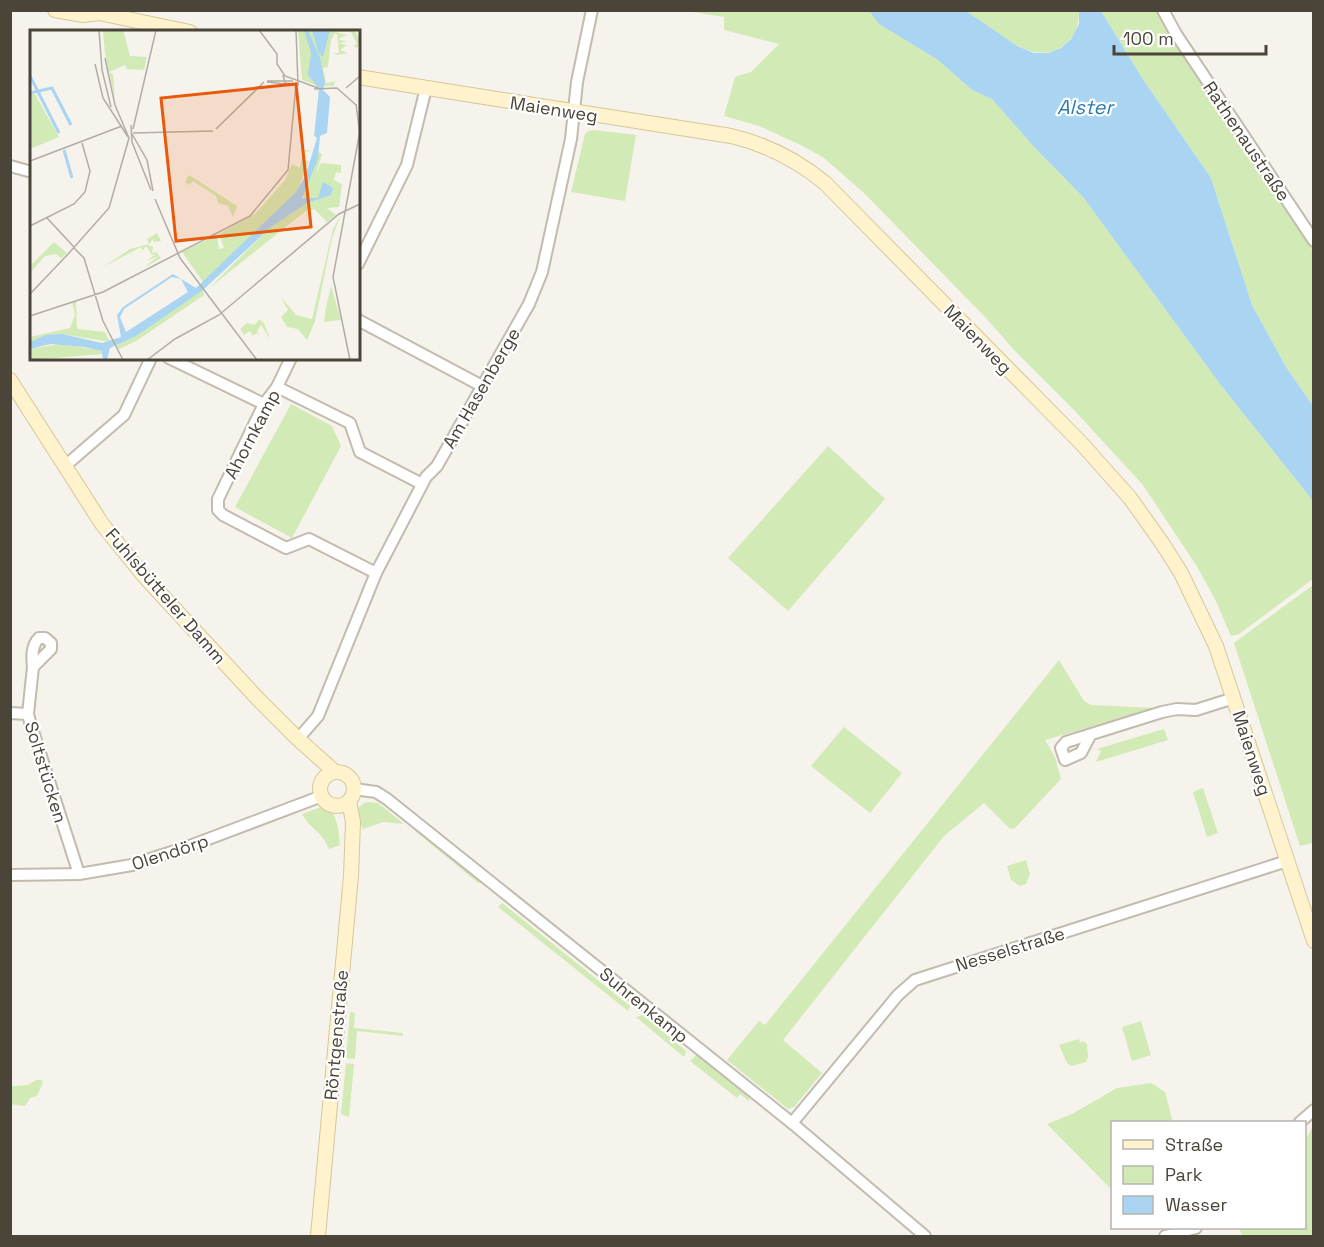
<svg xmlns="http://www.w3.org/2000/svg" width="1324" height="1247" viewBox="0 0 1324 1247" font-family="'Space Grotesk',sans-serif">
  <rect width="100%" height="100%" fill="#f6f3ec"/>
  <g fill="#d2eab5">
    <path d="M 686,11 L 869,11 L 879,24 L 938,60 L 972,90 L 992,99 L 1035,148 L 1083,197 L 1220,384 L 1313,501 L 1313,579 L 1239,634 L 1231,636 L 1215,599 L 1196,565 L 1143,485 L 1074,410 L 1015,351 L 986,318 L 865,194 L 824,158 L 805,147 L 759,126 L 724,116 L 735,77 L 751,72 L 779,44 L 724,30 L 724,17 Z"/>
    <path d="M 966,11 L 1079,11 C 1079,24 1076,35 1065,44 C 1035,71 991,28 966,11 Z"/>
    <path d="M 1101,11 L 1158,11 L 1171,38 L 1313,251 L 1313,406 L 1286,367 L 1252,305 L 1211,178 L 1142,78 Z"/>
    <path d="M 594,130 L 636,135 L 625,201 L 571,192 L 585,134 L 588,131 Z"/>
    <path d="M 291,404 L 332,426 L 341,446 L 292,538 L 235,507 Z"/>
    <path d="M 828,446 L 885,499 L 788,611 L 728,558 Z"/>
    <path d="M 1313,585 L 1313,843 L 1300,846 L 1234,643 Z"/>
    <path d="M 1059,660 L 1084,701 L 1091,705 L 1156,708 L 1045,740 L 1055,757 L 1061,779 L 1015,828 L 1010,829 L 984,803 L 944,836 L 783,1040 L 822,1073 L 794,1107 L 788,1109 L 727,1060 L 759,1021 L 765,1025 Z"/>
    <path d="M 844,727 L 902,773 L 870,813 L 811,766 Z"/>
    <path d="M 1164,729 L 1168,740 L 1096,762 L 1101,751 L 1097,749 Z"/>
    <path d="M 1203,788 L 1218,833 L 1207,837 L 1193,792 Z"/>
    <path d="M 369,802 L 378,803 L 404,824 L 383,822 L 363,829 L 358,819 L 357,809 L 364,803 Z"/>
    <path d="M 321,807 L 333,812 L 338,827 L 340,845 L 329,849 C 321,830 311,830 302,814 Z"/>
    <path d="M 416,829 L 483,883 L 478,883 L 414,830 Z"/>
    <path d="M 1026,860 L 1030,874 L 1026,884 L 1020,886 L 1011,880 L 1007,866 Z"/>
    <path d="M 502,903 L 630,1006 L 628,1011 L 498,907 Z"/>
    <path d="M 350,1012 L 355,1013 L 354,1028 L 403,1033 L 403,1036 L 357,1031 L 355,1059 L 346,1058 Z"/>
    <path d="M 643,1015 L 686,1051 L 684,1057 L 636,1017 Z"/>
    <path d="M 1141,1021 L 1151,1055 L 1132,1061 L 1122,1027 Z"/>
    <path d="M 1079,1039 L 1080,1043 L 1083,1041 L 1087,1044 L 1088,1057 L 1086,1062 L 1072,1066 L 1067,1063 L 1059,1045 Z"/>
    <path d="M 697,1054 L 750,1095 L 749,1101 L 740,1094 L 737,1098 L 690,1061 Z"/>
    <path d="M 346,1063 L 354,1064 L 349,1117 L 341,1114 Z"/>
    <path d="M 36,1080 L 41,1080 L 43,1082 L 37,1096 L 30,1098 L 25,1106 L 11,1104 L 12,1086 L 28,1085 Z"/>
    <path d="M 1151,1083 L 1165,1092 L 1173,1122 L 1112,1122 L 1112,1190 L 1047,1124 L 1072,1114 L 1117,1088 Z"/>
    <path d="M 1313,1126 L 1313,1236 L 1242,1236 L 1239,1228 L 1304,1228 L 1305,1141 Z"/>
  </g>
  <path fill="#a9d4f2" d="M 869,11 L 966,11 L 1017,46 L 1034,53 L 1048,53 L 1061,48 L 1071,39 L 1079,24 L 1079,11 L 1101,11 L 1142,78 L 1211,178 L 1252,305 L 1286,367 L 1313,406 L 1313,501 L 1220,384 L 1083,197 L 1035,148 L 992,99 L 972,90 L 938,60 L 879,24 Z"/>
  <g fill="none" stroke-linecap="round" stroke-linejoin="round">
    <defs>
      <g id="street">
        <path d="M 1163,10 L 1176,34 L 1314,241"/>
        <path d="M 10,166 L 32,172"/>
        <path d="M 358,264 L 407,165 L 426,88"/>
        <path d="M 358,320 L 482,386"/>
        <path d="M 169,358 L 264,404"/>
        <path d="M 291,358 L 277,387 L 264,404 L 218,499 L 218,510 L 223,515 L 286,548 L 309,539 L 376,573"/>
        <path d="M 277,387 L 350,423 L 360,452 L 422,484"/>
        <path d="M 65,466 L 124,415 L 151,358"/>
        <path d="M 33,667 C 32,658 31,646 39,638 L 45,638 L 51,643 L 51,649 L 33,667 L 28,714 L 30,722 L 79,874"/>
        <path d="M 10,713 L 28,714"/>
        <path d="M 1091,734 L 1081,753 L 1065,760 L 1061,748 L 1066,742 L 1162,712 L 1177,709 L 1196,710 L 1234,698"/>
        <path d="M 298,739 L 318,716 L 376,573 L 426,477 L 437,466 L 529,304 L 542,272 L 571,139 L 577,82 L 592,10"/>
        <path d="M 354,789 L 376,792 L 387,799 L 792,1123 L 925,1236"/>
        <path d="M 10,875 L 79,874 L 132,865 L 187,847 L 322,796"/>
        <path d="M 1300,1122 L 1314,1110"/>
        <path d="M 792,1123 L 898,995 L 915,980 L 1287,861"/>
        <path d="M 1165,1236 L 1196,1228"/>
      </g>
      <g id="secondary">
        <path d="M 55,10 L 83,15 L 99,13 L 190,32"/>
        <path d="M 358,77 L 731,136 C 765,144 798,161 825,183 L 1082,444 L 1130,498 L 1162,543 L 1181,573 L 1216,646 L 1314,941"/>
        <path d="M 10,380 L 102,524 L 144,576 L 258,699 L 298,739 L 335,772"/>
        <circle cx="337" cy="789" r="17"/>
        <path d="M 318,1236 L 351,876 L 353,822 L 349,801"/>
      </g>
    </defs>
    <use href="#street" stroke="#c2bbae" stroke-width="14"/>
    <use href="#secondary" stroke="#d6c79b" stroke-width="16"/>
    <use href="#street" stroke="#fff" stroke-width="10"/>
    <use href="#secondary" stroke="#fff3cd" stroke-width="14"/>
  </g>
  <g text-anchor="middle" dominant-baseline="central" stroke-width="4.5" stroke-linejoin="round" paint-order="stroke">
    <g font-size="18" fill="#4b4439" stroke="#fff">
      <text transform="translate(554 109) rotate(9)">Maienweg</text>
      <text transform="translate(1247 141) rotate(56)">Rathenaustraße</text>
      <text transform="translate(978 339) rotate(46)">Maienweg</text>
      <text transform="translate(481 388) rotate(-60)">Am Hasenberge</text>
      <text transform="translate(252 434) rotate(-62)">Ahornkamp</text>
      <text transform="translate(166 596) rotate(49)">Fuhlsbütteler Damm</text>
      <text transform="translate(1252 753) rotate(72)">Maienweg</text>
      <text transform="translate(46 772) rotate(73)">Soltstücken</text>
      <text transform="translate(170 852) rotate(-18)">Olendörp</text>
      <text transform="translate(1010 949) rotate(-17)">Nesselstraße</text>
      <text transform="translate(644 1005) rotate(39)">Suhrenkamp</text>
      <text transform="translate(336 1035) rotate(-85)">Röntgenstraße</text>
    </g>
    <g font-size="20" font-style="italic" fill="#2e7ab2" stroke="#fff">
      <text x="1085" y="107">Alster</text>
    </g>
  </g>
  <g transform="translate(30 30)">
    <rect width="330" height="330" fill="#f6f3ec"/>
    <path d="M 73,0 L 93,0 L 100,26 L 117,27 L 114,40 L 97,39 L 95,35 L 79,42 L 83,44 L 85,68 L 75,24 ZM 268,0 L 324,0 L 330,9 L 327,18 L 323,16 L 327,14 L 321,2 L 306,2 L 317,5 L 308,9 L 317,12 L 308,13 L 317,15 L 310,20 L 318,23 L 308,25 L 305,24 L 304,23 L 309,23 L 307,6 L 309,6 L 305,3 L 301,10 L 298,37 L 293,38 L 296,53 L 305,51 L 304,56 L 288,56 L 272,50 ZM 5,64 L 29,107 L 0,119 L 0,65 ZM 263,118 L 282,121 L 274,122 L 274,130 L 279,131 L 267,162 L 173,252 L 152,222 L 187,205 L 189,219 L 194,218 L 189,204 L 226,183 L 255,150 L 262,134 L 270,138 L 273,120 ZM 289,122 L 292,124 L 286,144 L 291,133 L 311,135 L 311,143 L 306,142 L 304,150 L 312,154 L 309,177 L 277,180 L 178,259 L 241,197 L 278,172 L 272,165 ZM 159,145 L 207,176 L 203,187 L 198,176 L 188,173 L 186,166 L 163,151 L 159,155 L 155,152 ZM 297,178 L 306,185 L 297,192 L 284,179 ZM 311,185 L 302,208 L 285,291 L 277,310 L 268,299 L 257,297 L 251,287 L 258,280 L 250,266 L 266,285 L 282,289 L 303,199 ZM 127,203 L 131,211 L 124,212 L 123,209 L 118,216 L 123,216 L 122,223 L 126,222 L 131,228 L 115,237 L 128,226 L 116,231 L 126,224 L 122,225 L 116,216 L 113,220 L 105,225 L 112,220 L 111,217 L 73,237 L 100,219 L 119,214 L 117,209 ZM 24,212 L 37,223 L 31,228 L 26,224 L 15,226 L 0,243 L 0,236 ZM 301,256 L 311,290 L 294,292 L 296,277 ZM 173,260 L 174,265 L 106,311 L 89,319 L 86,316 ZM 46,271 L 47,299 L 75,302 L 80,312 L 32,304 L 0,312 L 0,307 L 40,298 L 45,285 L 42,272 ZM 229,289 L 234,293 L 240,309 L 231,295 L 227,301 L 231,309 L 227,303 L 223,306 L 220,301 L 214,305 L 210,299 L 217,293 L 225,295 ZM 30,314 L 71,320 L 73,324 L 0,330 L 0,319 Z" fill="#d2eab5"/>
    <path d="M 274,0 L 278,0 L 290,28 L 295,52 L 293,60 L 300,67 L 297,103 L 290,106 L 288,129 L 272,168 L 288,168 L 293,152 L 303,158 L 301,165 L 277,173 L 241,197 L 173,260 L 106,306 L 80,318 L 77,330 L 73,330 L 72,321 L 55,317 L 21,314 L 0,319 L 0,312 L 16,305 L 32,304 L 72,313 L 91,307 L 87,285 L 93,277 L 143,244 L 166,258 L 266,162 L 275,147 L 287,108 L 284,106 L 289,59 L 278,45 L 281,23 ZM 142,247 L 151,249 L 158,262 L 96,302 L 90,287 L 94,279 ZM 282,0 L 300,0 L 293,27 L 289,24 Z" fill="#a9d4f2" fill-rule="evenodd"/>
    <path fill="none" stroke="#a9d4f2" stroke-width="3" d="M 0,46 L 29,103M 0,63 L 22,58 L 41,95M 34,120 L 42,148"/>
    <path fill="none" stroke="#b2ada4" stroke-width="1.5" d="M 69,0 L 72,40 L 81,77M 229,0 L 247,24 L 247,34 L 255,46 L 288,58M 266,0 L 268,55M 65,34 L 73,68 L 98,107M 253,45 L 255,53 L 269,55M 237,51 L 263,51M 237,52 L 256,54M 316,58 L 330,46M 284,59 L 307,58 L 326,75M 326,74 L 330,104M 101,95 L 102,112 L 121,160M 103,99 L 126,0M 186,99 L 234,52M 103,103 L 183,101M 102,104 L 117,130 L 123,161M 0,131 L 92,96M 125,169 L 150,228 L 227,330M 17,188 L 44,217M 0,196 L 44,174 L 55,162 L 60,141 L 52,113M 44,218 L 54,228 L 73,291 L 93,330M 39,223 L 79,178 L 99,108 L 85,75 L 75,28M 0,264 L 40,222M 330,270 L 330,299M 0,286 L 73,262 L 220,186 L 258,140 L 266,55M 117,330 L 145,309 L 189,285 L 309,184 L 330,174M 320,330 L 303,247 L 330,101"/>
    <path fill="#e8590c" fill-opacity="0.15" stroke="#e8590c" stroke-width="3" d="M 266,54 L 281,197 L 146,211 L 131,68 Z"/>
    <rect width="330" height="330" fill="none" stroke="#4b4439" stroke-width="3"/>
  </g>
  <rect width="1324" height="1247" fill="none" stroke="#4b4439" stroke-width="24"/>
  <rect x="1111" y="1121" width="195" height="108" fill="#ffffff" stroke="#b7b4b0" stroke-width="1.5"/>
  <rect x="1123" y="1140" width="30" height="9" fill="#fff3cd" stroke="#b7b4b0" stroke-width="1.5"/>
  <text x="1165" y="1151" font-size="18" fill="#4b4439">Straße</text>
  <rect x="1123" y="1166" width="30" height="18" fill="#d2eab5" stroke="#b7b4b0" stroke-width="1.5"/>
  <text x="1165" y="1181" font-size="18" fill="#4b4439">Park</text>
  <rect x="1123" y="1196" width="30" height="18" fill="#a9d4f2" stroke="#b7b4b0" stroke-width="1.5"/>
  <text x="1165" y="1211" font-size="18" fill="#4b4439">Wasser</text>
  <path d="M1114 45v9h152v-9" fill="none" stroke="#4b4439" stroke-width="3"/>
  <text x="1123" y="45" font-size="18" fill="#4b4439" stroke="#ffffff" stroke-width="4.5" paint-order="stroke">100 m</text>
</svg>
